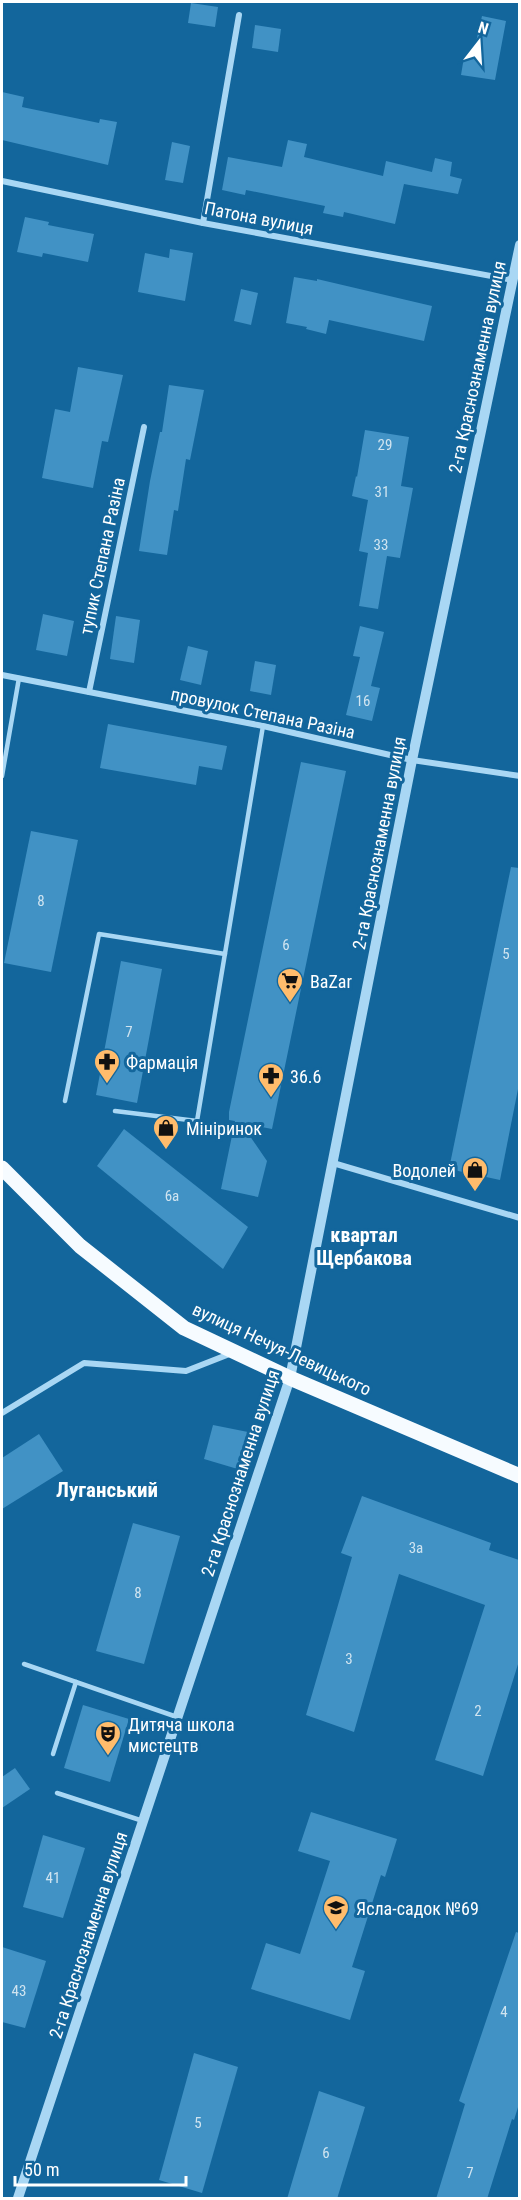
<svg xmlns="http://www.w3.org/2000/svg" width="521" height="2200" viewBox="0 0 521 2200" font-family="'Roboto Condensed',sans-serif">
  <rect width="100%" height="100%" fill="#13669c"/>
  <g fill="#4192c5">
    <path d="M 191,3 L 218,7 L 215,27 L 188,23 Z"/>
    <path d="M 482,16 L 506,21 L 495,80 L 461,75 L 464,57 L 472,59 Z"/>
    <path d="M 255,25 L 281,29 L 278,52 L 252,48 Z"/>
    <path d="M 2,92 L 24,97 L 22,107 L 99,123 L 100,119 L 117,122 L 108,165 L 2,140 Z"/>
    <path d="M 288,140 L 307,144 L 304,157 L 383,176 L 386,161 L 432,172 L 435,158 L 452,162 L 450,176 L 462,179 L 458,194 L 404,184 L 395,224 L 344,212 L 343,217 L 323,213 L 325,206 L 246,190 L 245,195 L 222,190 L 228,157 L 282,167 Z"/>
    <path d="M 172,142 L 190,146 L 183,183 L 165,180 Z"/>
    <path d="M 25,217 L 49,222 L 48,225 L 94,234 L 88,262 L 43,253 L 42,257 L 17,252 Z"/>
    <path d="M 170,249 L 193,253 L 185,301 L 138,292 L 145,253 L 169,258 Z"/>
    <path d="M 294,277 L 317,281 L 317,279 L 432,306 L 424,341 L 329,320 L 326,334 L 306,329 L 307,327 L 286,323 Z"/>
    <path d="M 241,289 L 258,293 L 251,325 L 234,321 Z"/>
    <path d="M 78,367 L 123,375 L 108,442 L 102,441 L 93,488 L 42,478 L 55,409 L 70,412 Z"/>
    <path d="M 169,385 L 204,390 L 190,460 L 186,459 L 178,511 L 174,510 L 167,555 L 139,551 L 150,481 L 160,432 L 162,432 Z"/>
    <path d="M 365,430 L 409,437 L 401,486 L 413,488 L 400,558 L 387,556 L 378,609 L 359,606 L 368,553 L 359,551 L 368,500 L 352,496 L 356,476 L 357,477 Z"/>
    <path d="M 43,614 L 74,621 L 67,656 L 36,650 Z"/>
    <path d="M 116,616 L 140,620 L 134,663 L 110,659 Z"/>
    <path d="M 360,626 L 384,632 L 371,686 L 380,688 L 372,721 L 346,715 L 360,657 L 353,656 Z"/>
    <path d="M 188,646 L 208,651 L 201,685 L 180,680 Z"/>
    <path d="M 255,661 L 276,665 L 271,695 L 250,691 Z"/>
    <path d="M 108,724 L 227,746 L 222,770 L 199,766 L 196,785 L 100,768 Z"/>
    <path d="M 301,762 L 346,771 L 272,1129 L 241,1123 L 267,1161 L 258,1197 L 221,1189 L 235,1121 L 229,1120 L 229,1112 Z"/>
    <path d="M 31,831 L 78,840 L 51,972 L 4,963 Z"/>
    <path d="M 511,867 L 519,868 L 519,1084 L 500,1180 L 449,1169 Z"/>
    <path d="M 121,961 L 162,969 L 137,1103 L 96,1095 Z"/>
    <path d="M 124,1129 L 248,1227 L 223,1269 L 97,1166 Z"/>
    <path d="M 213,1425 L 248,1432 L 241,1470 L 204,1459 Z"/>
    <path d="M 39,1434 L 63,1471 L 2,1509 L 2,1458 Z"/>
    <path d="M 362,1496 L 491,1543 L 489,1550 L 519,1560 L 519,1661 L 483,1776 L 435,1760 L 485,1605 L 399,1574 L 354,1732 L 306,1715 L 352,1557 L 341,1553 Z"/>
    <path d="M 133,1523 L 180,1536 L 144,1664 L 96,1651 Z"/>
    <path d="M 83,1705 L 129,1719 L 110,1782 L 64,1768 Z"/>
    <path d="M 15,1768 L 30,1789 L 2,1808 L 2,1777 Z"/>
    <path d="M 311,1812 L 397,1839 L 385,1877 L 381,1875 L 352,1967 L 365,1971 L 350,2020 L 251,1989 L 266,1943 L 300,1954 L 330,1861 L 298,1851 Z"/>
    <path d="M 43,1835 L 85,1848 L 63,1918 L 23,1907 Z"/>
    <path d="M 516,1932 L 519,1933 L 519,2104 L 514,2120 L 512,2119 L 487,2199 L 436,2199 L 465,2104 L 459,2101 Z"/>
    <path d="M 2,1947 L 46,1961 L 25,2028 L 2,2022 Z"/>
    <path d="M 194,2053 L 238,2067 L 202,2193 L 159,2180 Z"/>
    <path d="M 319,2091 L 365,2107 L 337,2199 L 287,2199 Z"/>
  </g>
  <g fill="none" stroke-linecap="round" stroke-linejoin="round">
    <g stroke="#a9d7f4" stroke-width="4.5">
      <path d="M 2,776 L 19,678"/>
      <path d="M 65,1101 L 99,934 L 225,954"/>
      <path d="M 115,1111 L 197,1121 L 263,726"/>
      <path d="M 24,1664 L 177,1717"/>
      <path d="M 53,1754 L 76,1682"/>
      <path d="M 57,1793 L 143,1821"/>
    </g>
    <g stroke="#a9d7f4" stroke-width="6">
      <path d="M 2,181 L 203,223 L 513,280"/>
      <path d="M 203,223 L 239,15"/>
      <path d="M 2,675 L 263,726 L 412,760 L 520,776"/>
      <path d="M 89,692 L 144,427"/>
      <path d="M 333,1163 L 520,1218"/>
      <path d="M 2,1413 L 84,1363 L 186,1371 L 232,1353"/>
    </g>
    <path stroke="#a9d7f4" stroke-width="10" d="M 18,2198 L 290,1378 L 412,760 L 520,245"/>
    <path stroke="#f6fbff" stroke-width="15" d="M 2,1168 L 80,1246 L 184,1328 L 290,1378 L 520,1476"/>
  </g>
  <defs>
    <symbol id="supermarket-pin" viewBox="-11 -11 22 30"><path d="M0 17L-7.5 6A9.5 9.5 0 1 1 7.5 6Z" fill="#ffbc6c" stroke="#13669c"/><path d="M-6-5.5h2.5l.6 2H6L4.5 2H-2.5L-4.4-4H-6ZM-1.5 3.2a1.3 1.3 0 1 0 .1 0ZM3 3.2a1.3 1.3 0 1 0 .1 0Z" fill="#111"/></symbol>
    <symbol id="pharmacy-pin" viewBox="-11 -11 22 30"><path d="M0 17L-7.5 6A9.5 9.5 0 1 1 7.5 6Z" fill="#ffbc6c" stroke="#13669c"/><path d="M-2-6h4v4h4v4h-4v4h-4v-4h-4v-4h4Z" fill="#111"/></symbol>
    <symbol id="shop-pin" viewBox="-11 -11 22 30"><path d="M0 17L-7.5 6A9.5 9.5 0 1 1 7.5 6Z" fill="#ffbc6c" stroke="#13669c"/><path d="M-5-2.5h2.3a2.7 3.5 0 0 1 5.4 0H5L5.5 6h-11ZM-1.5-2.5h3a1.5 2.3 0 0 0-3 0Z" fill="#111"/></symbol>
    <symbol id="theatre-pin" viewBox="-11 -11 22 30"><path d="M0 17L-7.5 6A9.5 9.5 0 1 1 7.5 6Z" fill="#ffbc6c" stroke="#13669c"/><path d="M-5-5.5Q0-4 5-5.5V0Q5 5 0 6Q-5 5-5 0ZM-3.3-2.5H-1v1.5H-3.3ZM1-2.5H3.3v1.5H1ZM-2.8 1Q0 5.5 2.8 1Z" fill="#111"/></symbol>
    <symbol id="school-pin" viewBox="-11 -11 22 30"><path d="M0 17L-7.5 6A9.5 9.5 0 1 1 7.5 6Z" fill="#ffbc6c" stroke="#13669c"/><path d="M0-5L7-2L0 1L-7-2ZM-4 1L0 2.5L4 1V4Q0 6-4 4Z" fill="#111"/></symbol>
  </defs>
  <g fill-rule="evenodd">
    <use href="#supermarket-pin" x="275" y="966" width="30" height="40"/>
    <use href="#pharmacy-pin" x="92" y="1047" width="30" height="40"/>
    <use href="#pharmacy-pin" x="256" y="1061" width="30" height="40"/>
    <use href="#shop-pin" x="151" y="1113" width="30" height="40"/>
    <use href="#shop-pin" x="460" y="1155" width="30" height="40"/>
    <use href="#theatre-pin" x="93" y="1719" width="30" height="40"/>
    <use href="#school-pin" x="321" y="1893" width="30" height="40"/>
  </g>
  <g text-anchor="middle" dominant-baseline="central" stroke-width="6" stroke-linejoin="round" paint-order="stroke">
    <g font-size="15" fill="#d0e4f0">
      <text x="385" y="445">29</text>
      <text x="382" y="492">31</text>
      <text x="381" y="545">33</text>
      <text x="363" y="701">16</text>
      <text x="41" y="901">8</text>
      <text x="286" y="945">6</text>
      <text x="506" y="954">5</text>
      <text x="129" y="1032">7</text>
      <text x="172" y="1196">6а</text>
      <text x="416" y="1548">3а</text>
      <text x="138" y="1593">8</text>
      <text x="349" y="1659">3</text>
      <text x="478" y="1711">2</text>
      <text x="53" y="1878">41</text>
      <text x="19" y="1991">43</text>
      <text x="504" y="2012">4</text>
      <text x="198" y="2123">5</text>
      <text x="326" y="2153">6</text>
      <text x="470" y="2173">7</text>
    </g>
    <g font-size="18" fill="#fff" stroke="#13669c">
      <text transform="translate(259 218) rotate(11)">Патона вулиця</text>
      <text transform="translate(477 367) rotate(-78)">2-га Краснознаменна вулиця</text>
      <text transform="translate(102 556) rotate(-78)">тупик Степана Разіна</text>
      <text transform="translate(263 713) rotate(12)">провулок Степана Разіна</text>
      <text transform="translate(379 843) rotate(-79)">2-га Краснознаменна вулиця</text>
      <text transform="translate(282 1349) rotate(25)">вулиця Нечуя-Левицького</text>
      <text transform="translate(240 1473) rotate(-72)">2-га Краснознаменна вулиця</text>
      <text transform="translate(88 1935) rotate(-72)">2-га Краснознаменна вулиця</text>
    </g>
    <g font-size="18" fill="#fff" stroke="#13669c" text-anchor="start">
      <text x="310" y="981">BaZar</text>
      <text x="126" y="1062">Фармація</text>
      <text x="290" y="1076">36.6</text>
      <text x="186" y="1128">Мініринок</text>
      <text x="456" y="1170" text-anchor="end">Водолей</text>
      <text x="128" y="1724">Дитяча школа<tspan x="128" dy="21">мистецтв</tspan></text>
      <text x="356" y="1908">Ясла-садок №69</text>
    </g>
    <g font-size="20" font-weight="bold" fill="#fff" stroke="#13669c">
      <text x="364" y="1235">квартал<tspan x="364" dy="23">Щербакова</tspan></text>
    </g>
    <g font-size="21" font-weight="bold" fill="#fff" stroke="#13669c">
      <text x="107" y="1490">Луганський</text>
    </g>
  </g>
  <rect width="521" height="2200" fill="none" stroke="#ffffff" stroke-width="6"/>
  <g transform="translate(479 42) rotate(17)" stroke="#13669c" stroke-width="4.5" paint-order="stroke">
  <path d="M0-4.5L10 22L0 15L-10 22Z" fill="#ffffff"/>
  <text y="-9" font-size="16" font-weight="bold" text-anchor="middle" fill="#ffffff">N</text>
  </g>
  <path d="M15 2176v9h171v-9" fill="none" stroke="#ffffff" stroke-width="3"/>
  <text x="24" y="2176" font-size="18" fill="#ffffff" stroke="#13669c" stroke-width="4.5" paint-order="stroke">50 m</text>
</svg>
